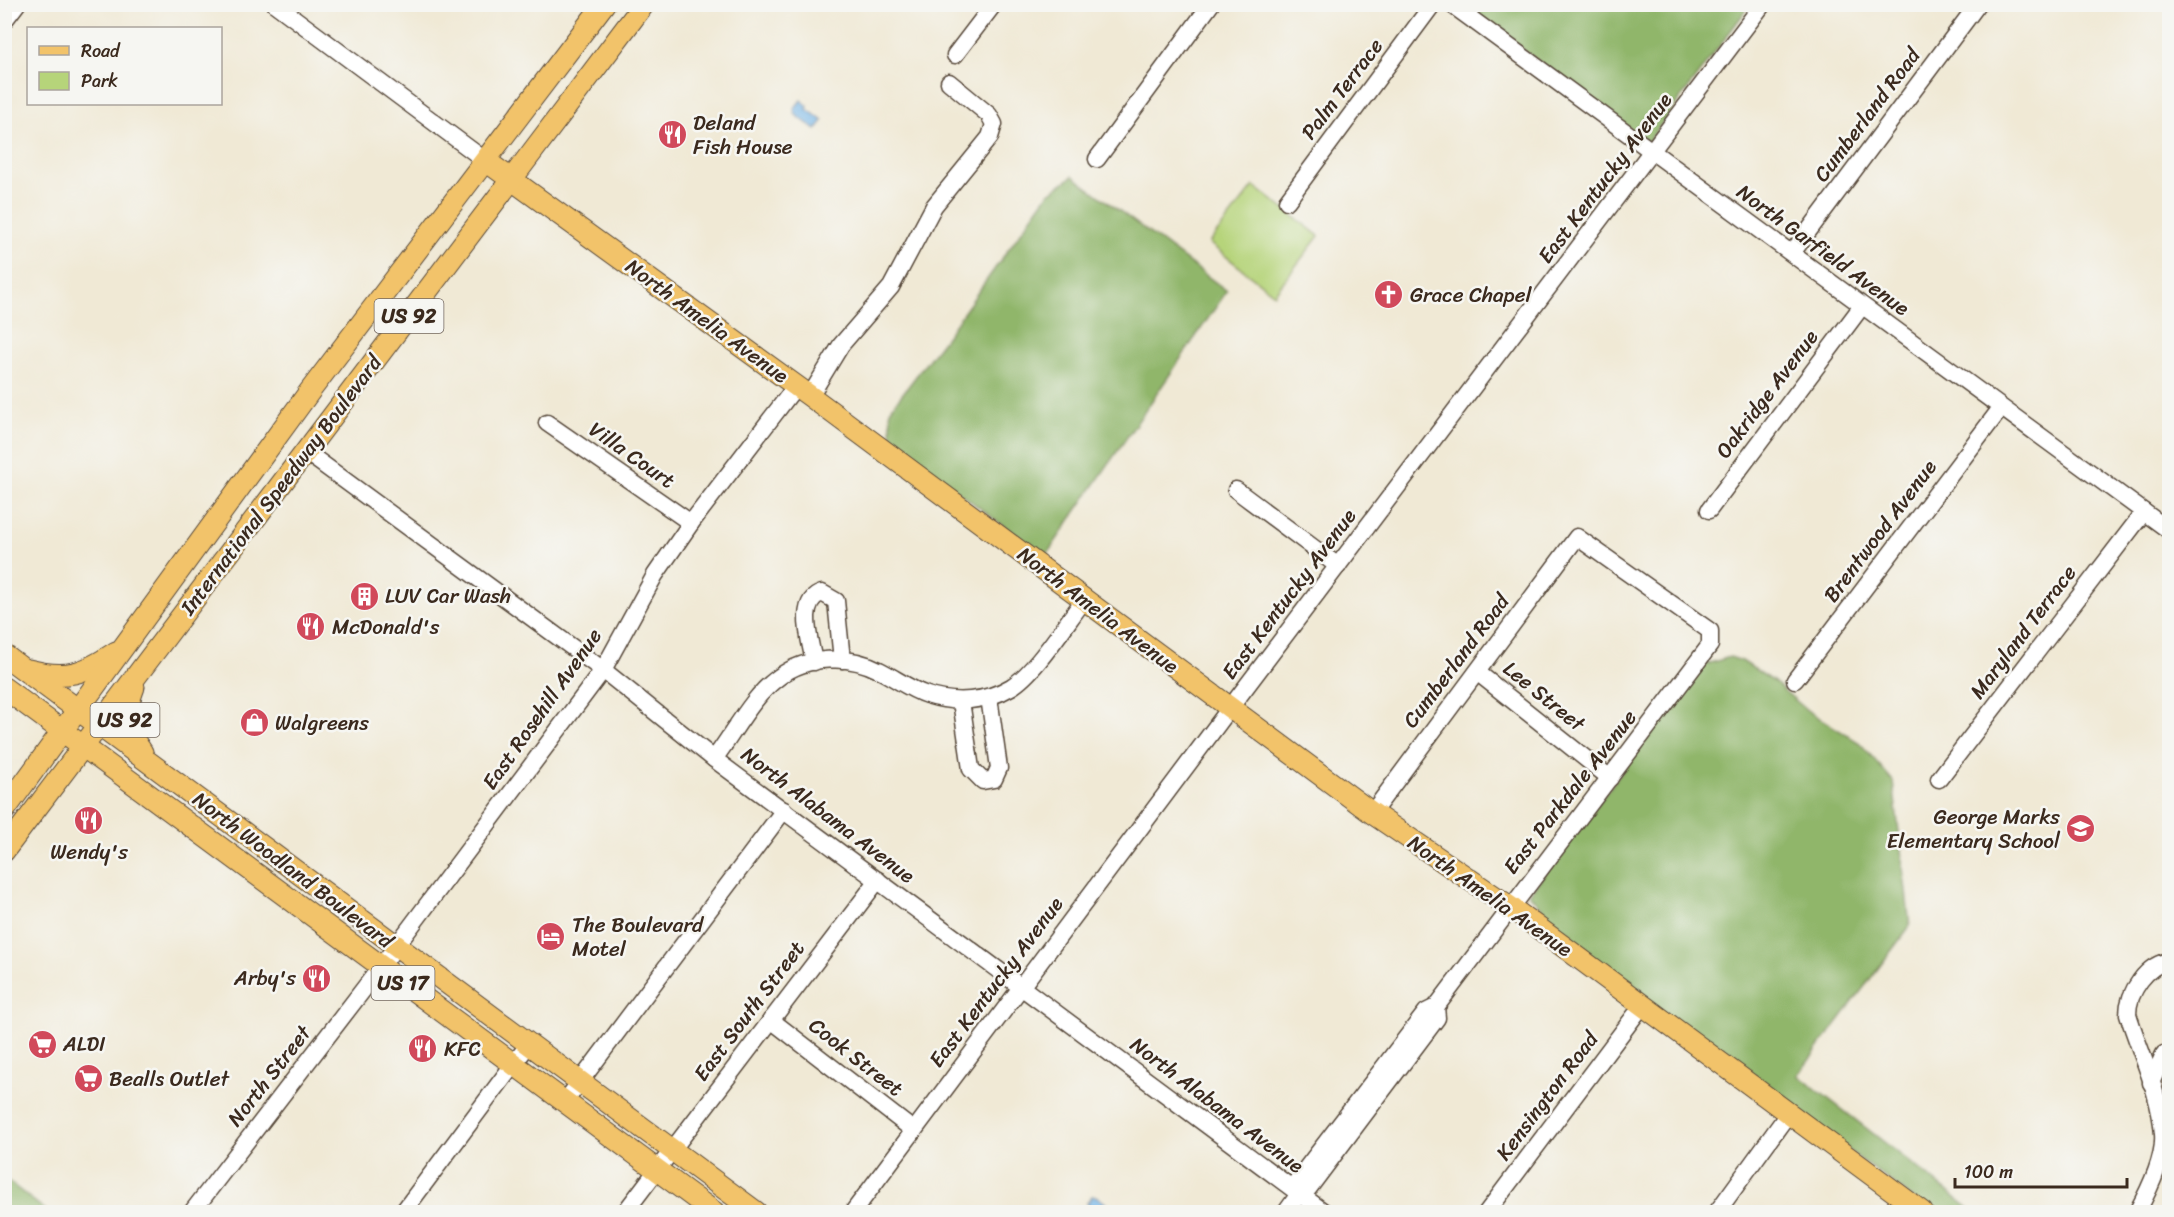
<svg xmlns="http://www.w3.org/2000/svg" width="2174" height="1217" viewBox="0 0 2174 1217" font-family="Sriracha,sans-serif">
  <rect width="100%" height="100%" fill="#f6f6f2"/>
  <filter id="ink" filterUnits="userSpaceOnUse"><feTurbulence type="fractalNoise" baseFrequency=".0167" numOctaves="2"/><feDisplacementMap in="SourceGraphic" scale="12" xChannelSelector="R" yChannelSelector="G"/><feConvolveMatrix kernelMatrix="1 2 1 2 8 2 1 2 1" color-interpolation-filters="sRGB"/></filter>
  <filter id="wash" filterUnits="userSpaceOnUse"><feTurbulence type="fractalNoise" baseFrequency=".008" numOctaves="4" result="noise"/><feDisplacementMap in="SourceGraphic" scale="24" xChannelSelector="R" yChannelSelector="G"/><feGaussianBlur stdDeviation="1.35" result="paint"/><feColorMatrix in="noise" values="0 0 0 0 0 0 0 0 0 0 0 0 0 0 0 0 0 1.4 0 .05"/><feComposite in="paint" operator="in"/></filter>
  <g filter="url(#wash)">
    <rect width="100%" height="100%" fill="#f0e9d5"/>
    <path fill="#b6d47a" stroke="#787f4c" stroke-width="1.5" d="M 1254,186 L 1319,236 L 1274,294 L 1209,243 Z"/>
    <g fill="#90b66a" stroke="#667044" stroke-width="1.5">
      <path d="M 1462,5 L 1750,5 L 1648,142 Z"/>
      <path d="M 1073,176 L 1227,291 L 1045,557 L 892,442 L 890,410 L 946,337 L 1048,194 Z"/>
      <path d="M 1730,657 L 1742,661 L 1773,681 L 1808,711 L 1860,743 L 1893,781 L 1910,926 L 1798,1075 L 1974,1212 L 1933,1212 L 1929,1210 L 1584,955 L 1529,894 L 1703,665 Z"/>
      <path d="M 5,1179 L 48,1212 L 5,1212 Z"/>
    </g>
    <g fill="#72b4e7" stroke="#566f82" stroke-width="1.5">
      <path d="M 801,100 L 808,106 L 807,109 L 823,121 L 816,130 L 796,115 L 794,109 Z"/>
      <path d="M 1092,1196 L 1096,1196 L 1112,1208 L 1112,1212 C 1101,1213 1090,1213 1087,1203 Z"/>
    </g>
  </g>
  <g filter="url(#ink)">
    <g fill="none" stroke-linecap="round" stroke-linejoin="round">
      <defs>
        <g id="minor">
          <path d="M 275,4 L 486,161"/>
          <path d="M 1451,4 L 2170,531"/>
          <path d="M 4,21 L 17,4"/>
          <path d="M 955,55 L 994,4"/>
          <path d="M 1097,159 L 1211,4"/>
          <path d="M 1287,201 L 1433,4"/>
          <path d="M 1792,253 L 1978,4"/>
          <path d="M 810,396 L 841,345 L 891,287 L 934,206 L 990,137 L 994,124 L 989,115 L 949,82"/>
          <path d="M 547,423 L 691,523"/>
          <path d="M 306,452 L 603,670 L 714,759 L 1324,1212"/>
          <path d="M 1236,490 L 1338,566"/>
          <path d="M 1709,510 L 1862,306"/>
          <path d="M 814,662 C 811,643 796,601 822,593 L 836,601 L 842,660"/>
          <path d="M 1477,672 L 1610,778"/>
          <path d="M 1795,680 L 2001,408"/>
          <path d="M 961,701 L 971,769 L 983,781 L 994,779 L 999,768 L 989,697"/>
          <path d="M 714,759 C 734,733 752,696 779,677 C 806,656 849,654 879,670 C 895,678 911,690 927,695 C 955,704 986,702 1011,687 C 1035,673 1066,623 1084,600"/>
          <path d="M 1939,779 L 2144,512"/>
          <path d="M 771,1020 L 913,1130"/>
          <path d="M 2151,1083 L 2164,1054"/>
          <path d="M 564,1103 L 784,810"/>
          <path d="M 1299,1194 L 1298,1179 L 1426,1012 L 1436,1007 L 1710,645 L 1710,631 L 1577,537 L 1372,813"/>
          <path d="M 192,1212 L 373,977 L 603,670 L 655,575 L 691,523 L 796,386"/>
          <path d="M 403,1212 L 528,1045"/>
          <path d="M 625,1212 L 878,880"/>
          <path d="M 853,1212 L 1230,708 L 1763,4"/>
          <path d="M 1286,1212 L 1299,1194 L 1309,1188 L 1437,1018 L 1436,1007"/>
          <path d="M 1487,1212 L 1642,1006"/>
          <path d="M 1717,1212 L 1788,1114"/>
          <path d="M 2137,1212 C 2148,1192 2165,1157 2163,1134 C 2160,1093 2140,1053 2128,1014 C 2128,992 2147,964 2170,961"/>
        </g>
        <g id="major">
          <path d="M 486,161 L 810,396 L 1372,813 L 1510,907 L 1922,1212"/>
          <path d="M 4,655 L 756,1212"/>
          <path d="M 28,670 C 67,680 83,674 116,652"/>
          <path d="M 134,687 C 123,717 123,725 142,752"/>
          <path d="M 4,688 L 714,1212"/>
          <path d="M 4,811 L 310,391 L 604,4"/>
          <path d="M 4,851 L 644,4"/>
        </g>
      </defs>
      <use href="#minor" stroke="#564739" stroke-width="19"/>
      <use href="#major" stroke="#564739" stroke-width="23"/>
      <use href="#minor" stroke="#fff" stroke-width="16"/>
      <use href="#major" stroke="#f2c36a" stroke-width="21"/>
    </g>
  </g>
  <defs>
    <symbol id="restaurant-disc" viewBox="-11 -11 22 22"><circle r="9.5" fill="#d1495b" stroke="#f6f6f2"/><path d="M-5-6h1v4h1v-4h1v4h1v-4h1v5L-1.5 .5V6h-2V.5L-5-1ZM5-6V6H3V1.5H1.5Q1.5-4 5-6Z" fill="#fff"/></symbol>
    <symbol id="church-disc" viewBox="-11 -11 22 22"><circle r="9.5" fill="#d1495b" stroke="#f6f6f2"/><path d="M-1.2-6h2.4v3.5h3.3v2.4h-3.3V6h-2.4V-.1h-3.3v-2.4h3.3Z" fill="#fff"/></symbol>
    <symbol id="building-disc" viewBox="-11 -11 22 22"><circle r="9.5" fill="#d1495b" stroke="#f6f6f2"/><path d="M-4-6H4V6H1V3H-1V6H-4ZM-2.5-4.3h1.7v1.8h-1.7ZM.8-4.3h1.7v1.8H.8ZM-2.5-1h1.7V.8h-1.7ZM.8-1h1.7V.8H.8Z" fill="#fff"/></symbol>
    <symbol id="shop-disc" viewBox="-11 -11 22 22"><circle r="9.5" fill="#d1495b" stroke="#f6f6f2"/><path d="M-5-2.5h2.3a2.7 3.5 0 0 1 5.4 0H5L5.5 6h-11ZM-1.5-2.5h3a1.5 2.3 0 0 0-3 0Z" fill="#fff"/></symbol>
    <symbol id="school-disc" viewBox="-11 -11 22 22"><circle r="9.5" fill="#d1495b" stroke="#f6f6f2"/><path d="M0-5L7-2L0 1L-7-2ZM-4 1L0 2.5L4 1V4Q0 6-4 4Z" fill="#fff"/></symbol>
    <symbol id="hotel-disc" viewBox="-11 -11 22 22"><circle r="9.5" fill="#d1495b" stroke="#f6f6f2"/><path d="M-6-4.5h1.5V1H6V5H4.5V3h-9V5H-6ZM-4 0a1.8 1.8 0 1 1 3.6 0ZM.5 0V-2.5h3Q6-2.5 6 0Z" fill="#fff"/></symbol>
    <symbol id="supermarket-disc" viewBox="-11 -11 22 22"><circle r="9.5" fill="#d1495b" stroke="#f6f6f2"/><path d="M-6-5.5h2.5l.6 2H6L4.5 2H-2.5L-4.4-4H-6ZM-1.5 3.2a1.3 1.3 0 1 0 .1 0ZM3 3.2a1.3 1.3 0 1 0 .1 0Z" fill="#fff"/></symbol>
  </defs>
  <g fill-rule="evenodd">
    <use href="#restaurant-disc" x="656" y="118" width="33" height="33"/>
    <use href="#church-disc" x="1372" y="278" width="33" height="33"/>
    <use href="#building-disc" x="348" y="580" width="33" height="33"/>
    <use href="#restaurant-disc" x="294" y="610" width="33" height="33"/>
    <use href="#shop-disc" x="238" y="706" width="33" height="33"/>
    <use href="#restaurant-disc" x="72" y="804" width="33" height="33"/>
    <use href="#school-disc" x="2064" y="812" width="33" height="33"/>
    <use href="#hotel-disc" x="534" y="920" width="33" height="33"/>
    <use href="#restaurant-disc" x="300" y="962" width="33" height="33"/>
    <use href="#supermarket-disc" x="26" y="1028" width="33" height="33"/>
    <use href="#restaurant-disc" x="406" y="1032" width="33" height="33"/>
    <use href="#supermarket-disc" x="72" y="1062" width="33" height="33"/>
  </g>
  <g text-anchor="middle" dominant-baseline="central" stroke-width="5" stroke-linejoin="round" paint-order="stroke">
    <g fill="#f6f6f2" stroke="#73675e" stroke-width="1.5">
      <rect x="374.5" y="299" width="69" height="34" rx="4.5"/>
      <rect x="90.5" y="703" width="69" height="34" rx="4.5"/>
      <rect x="371.5" y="966" width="63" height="34" rx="4.5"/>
    </g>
    <g font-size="20" font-weight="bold" fill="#3b2a1e">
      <text x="409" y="316">US 92</text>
      <text x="125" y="720">US 92</text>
      <text x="403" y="983">US 17</text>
    </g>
    <g font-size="21" fill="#3b2a1e" stroke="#f6f6f2">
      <text transform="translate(1342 89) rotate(-53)">Palm Terrace</text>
      <text transform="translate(1867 115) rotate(-53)">Cumberland Road</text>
      <text transform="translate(1605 178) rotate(-53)">East Kentucky Avenue</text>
      <text transform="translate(1823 250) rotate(36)">North Garfield Avenue</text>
      <text transform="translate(707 321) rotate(36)">North Amelia Avenue</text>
      <text transform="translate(1767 394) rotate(-53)">Oakridge Avenue</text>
      <text transform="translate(632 455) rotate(35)">Villa Court</text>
      <text transform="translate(281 485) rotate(-53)">International Speedway Boulevard</text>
      <text transform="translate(1880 531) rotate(-53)">Brentwood Avenue</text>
      <text transform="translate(1289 594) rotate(-53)">East Kentucky Avenue</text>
      <text transform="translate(1098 610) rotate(37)">North Amelia Avenue</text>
      <text transform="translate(2023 632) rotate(-53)">Maryland Terrace</text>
      <text transform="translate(1456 661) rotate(-53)">Cumberland Road</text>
      <text transform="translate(1544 696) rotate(39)">Lee Street</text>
      <text transform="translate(542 709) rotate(-55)">East Rosehill Avenue</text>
      <text transform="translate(1570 792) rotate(-52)">East Parkdale Avenue</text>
      <text transform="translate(828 815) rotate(37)">North Alabama Avenue</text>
      <text transform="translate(293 870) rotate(37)">North Woodland Boulevard</text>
      <text transform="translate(1490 896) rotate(35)">North Amelia Avenue</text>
      <text transform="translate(996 982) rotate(-53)">East Kentucky Avenue</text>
      <text transform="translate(749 1011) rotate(-53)">East South Street</text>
      <text transform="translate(856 1057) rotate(38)">Cook Street</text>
      <text transform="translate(269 1076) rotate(-52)">North Street</text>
      <text transform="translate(1547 1096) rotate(-53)">Kensington Road</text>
      <text transform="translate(1217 1105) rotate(37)">North Alabama Avenue</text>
    </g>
    <g font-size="21" fill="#3b2a1e" stroke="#f6f6f2" text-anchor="start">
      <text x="693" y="123">Deland<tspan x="693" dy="24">Fish House</tspan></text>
      <text x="1410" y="295">Grace Chapel</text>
      <text x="385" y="596">LUV Car Wash</text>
      <text x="332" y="627">McDonald's</text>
      <text x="275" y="723">Walgreens</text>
      <text x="2060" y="817" text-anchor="end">George Marks<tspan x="2060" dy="24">Elementary School</tspan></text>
      <text x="89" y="852" text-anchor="middle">Wendy's</text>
      <text x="572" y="925">The Boulevard<tspan x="572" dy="24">Motel</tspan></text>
      <text x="296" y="978" text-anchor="end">Arby's</text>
      <text x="63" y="1044">ALDI</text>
      <text x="444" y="1049">KFC</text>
      <text x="109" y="1079">Bealls Outlet</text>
    </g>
  </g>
  <rect width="2174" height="1217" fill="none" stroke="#f6f6f2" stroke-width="24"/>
  <rect x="27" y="27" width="195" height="78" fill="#f6f6f2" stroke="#aba49d" stroke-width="1.5"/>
  <rect x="39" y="46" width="30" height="9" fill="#f2c36a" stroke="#aba49d" stroke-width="1.5"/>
  <text x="81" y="57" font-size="18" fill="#3b2a1e">Road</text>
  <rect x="39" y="72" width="30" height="18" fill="#b6d47a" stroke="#aba49d" stroke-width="1.5"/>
  <text x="81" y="87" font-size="18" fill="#3b2a1e">Park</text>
  <path d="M1955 1178v9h172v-9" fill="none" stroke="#3b2a1e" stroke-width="3"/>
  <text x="1964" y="1178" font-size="18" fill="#3b2a1e" stroke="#f6f6f2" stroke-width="4.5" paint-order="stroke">100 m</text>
</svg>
